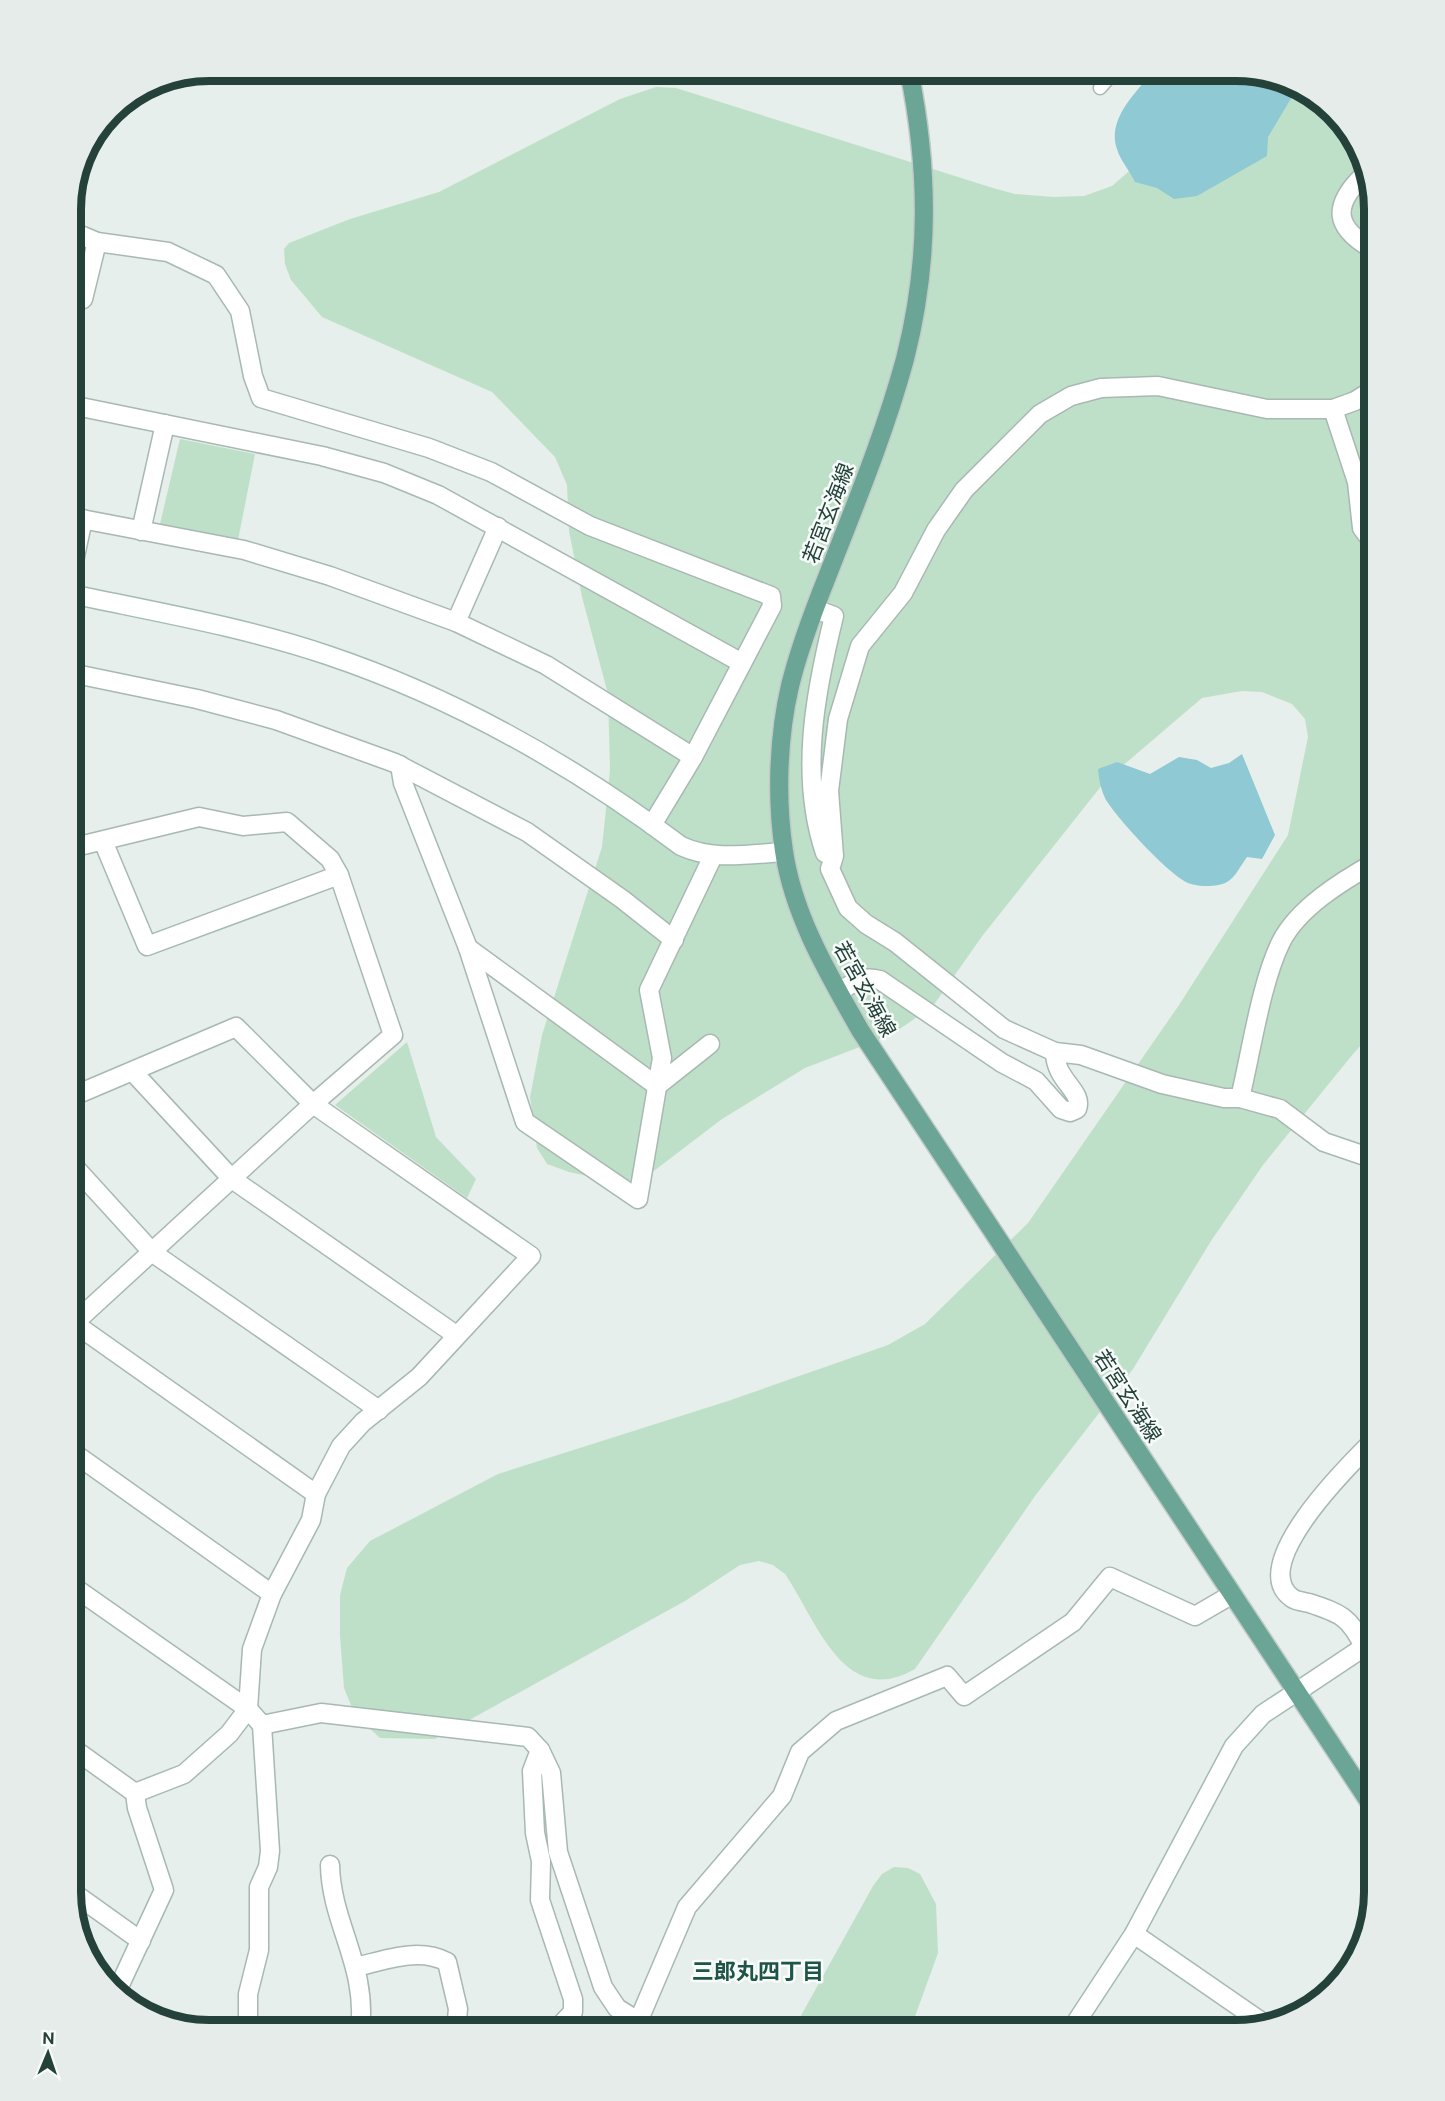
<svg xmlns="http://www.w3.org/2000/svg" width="1445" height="2101" viewBox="0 0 1445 2101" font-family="'Public Sans','Noto Sans JP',sans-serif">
  <rect width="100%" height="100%" fill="#e6efeb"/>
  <g fill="#bfe0c8">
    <path d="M 1244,71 L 1313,94 L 1356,140 L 1374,209 L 1374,1031 L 1353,1054 L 1263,1165 L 1211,1241 L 1133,1369 L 1035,1496 L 915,1669 C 844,1710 817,1621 785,1574 L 773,1565 L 759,1561 L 740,1565 L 685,1601 L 435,1739 L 380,1738 L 355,1715 L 344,1688 L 340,1636 L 340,1595 L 347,1568 L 370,1541 L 498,1474 L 728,1401 L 888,1345 L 925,1324 L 1028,1223 L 1179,1005 L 1288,835 L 1308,737 L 1305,719 L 1292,704 L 1262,692 L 1242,691 L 1202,698 L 1106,780 L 983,935 L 933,1006 L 891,1035 L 805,1068 L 722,1119 L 642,1180 L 613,1181 L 569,1172 L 547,1164 L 537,1148 L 530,1097 L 542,1035 L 602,847 L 610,770 L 608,694 L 582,597 L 569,531 L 567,485 L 555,457 L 492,392 L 322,317 L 291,280 L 285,264 L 284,249 L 289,243 L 350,219 L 439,192 L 620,99 L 656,87 L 676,88 L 993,188 L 1015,194 L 1054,197 L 1084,196 L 1112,186 Z"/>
    <path d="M 180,439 L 255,454 L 238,540 L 160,524 Z"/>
    <path d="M 407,1042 L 436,1137 L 476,1179 L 467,1198 L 335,1105 Z"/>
    <path d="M 894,1867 L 908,1868 L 920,1874 L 936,1904 L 938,1953 L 910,2030 L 793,2030 L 873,1886 L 882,1874 Z"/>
  </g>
  <g fill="#8ec9d4">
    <path d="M 1154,71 L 1244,71 L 1295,88 L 1293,95 L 1268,137 L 1267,156 L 1197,196 L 1174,199 L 1157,188 L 1135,182 C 1130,171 1120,160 1117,149 C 1106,119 1138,90 1154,71 Z"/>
    <path d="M 1242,754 L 1275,835 L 1262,859 L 1247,857 C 1241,865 1235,878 1227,882 C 1219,887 1200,887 1191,884 C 1172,879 1117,818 1106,800 C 1101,790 1099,780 1098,769 L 1117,762 L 1150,774 L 1179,757 L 1197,760 L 1211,768 L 1229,763 Z"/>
  </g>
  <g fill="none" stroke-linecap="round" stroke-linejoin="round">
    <defs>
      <path id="lane" d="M 1100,88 L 1115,71"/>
      <g id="street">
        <path d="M 1365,174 C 1331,206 1334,228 1374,250"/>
        <path d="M 71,231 L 97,242 L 168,252 L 216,275 L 240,311 L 253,376 L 261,398 L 429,448 L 491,472 L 590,526 L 771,596 L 772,606 L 693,757 L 652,825"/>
        <path d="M 71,296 L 83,299 L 97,242"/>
        <path d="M 71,405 L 322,456 L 384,473 L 438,495 L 742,663"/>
        <path d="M 1333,409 L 1357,482 L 1362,528 L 1374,544"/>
        <path d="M 71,517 L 244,550 L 330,576 L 456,622 L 546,665 L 693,757"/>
        <path d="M 141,531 L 165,424"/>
        <path d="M 71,575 L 83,519"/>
        <path d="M 815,609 L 834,616 C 815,693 799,776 825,853"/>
        <path d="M 456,622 L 498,527"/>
        <path d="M 71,673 L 197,699 L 276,720 L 395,763 L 527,832 L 622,899 L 674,940"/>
        <path d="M 400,765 L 403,783 L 468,948 L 525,1122 L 638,1199 L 662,1058 L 649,990 L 713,856"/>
        <path d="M 71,784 L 73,785"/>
        <path d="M 103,841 L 147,946 L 339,875"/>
        <path d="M 468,948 L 657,1086"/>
        <path d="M 839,992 C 853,983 862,975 880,980 L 1002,1063 L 1036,1081 L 1061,1109 L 1070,1112 L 1077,1109 C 1084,1091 1055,1081 1055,1052"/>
        <path d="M 134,1073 L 232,1179 L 456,1335"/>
        <path d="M 657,1086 L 710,1044"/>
        <path d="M 71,1097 L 236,1027 L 313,1104 L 531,1256 L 419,1377 L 363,1422 L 341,1446 L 316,1494 L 311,1520 L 272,1594 L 252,1649 L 248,1709 L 229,1734 L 184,1774 L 135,1793"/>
        <path d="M 1240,1098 C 1251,1053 1261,982 1281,942 C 1298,908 1342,881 1374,863"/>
        <path d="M 1374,1159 L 1324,1142 L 1280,1109 L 1240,1098 L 1224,1098 L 1162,1084 L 1081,1055 L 1055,1052 L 1004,1029 L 895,942 L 866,924 L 848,908 L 830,869 L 834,856 L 829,791 L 838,719 L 860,646 L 903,593 L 936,530 L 964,490 L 1040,414 L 1071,396 L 1101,388 L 1158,386 L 1267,409 L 1333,409 L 1355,401 L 1374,389"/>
        <path d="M 71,1163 L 153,1253 L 379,1410"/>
        <path d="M 71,1321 L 316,1494"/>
        <path d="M 71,1326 L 313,1104 L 393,1035 L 339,875 L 330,859 L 287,822 L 243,826 L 199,817 L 71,848"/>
        <path d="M 71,1451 L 272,1594"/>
        <path d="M 71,1585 L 248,1709 L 262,1725 L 321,1713 L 528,1737 L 540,1750 L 532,1771 L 535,1833 L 541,1861 L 540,1900 L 573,1999 L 573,2012 L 556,2030"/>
        <path d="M 1364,1647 C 1350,1617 1340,1613 1309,1603 C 1304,1602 1296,1601 1292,1598 C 1246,1565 1351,1463 1374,1440"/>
        <path d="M 1298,1691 L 1364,1647 L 1374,1643"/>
        <path d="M 71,1747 L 135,1793"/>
        <path d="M 540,1750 L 551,1773 L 558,1852 L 603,1987 L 617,2008 L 652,2030"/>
        <path d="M 330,1865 C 331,1923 368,1967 360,2030"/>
        <path d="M 71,1891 L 141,1941"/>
        <path d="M 1134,1934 L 1263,2023"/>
        <path d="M 356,1967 C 385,1960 419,1947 447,1962 L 458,2009 L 456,2030"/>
        <path d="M 117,1991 L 164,1890 L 137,1808 L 135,1793"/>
        <path d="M 638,2022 L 687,1907 L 782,1796 L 800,1752 L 836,1721 L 947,1676 L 964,1696 L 1073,1622 L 1110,1577 L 1195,1616 L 1231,1595"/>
        <path d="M 248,2030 L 248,1994 L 259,1950 L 259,1887 L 268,1867 L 270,1851 L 262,1725"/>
      </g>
      <g id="secondary">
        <path d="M 71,594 C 156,612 244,627 327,655 C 455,698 573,765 681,846 C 713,861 749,854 784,852"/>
        <path d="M 1071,2030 L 1134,1934 L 1234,1746 L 1263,1714 L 1298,1691"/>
      </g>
      <path id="primary" d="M 909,71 C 929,169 930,261 905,359 C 885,433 855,505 827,577 C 813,612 799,649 790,686 C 778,737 776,799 784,851 C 793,915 829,975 860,1030 L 1374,1809"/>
    </defs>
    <use href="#lane" stroke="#a8b8b2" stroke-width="15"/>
    <use href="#street" stroke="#a8b8b2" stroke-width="21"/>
    <use href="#secondary" stroke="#a4bbb3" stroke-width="21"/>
    <use href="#primary" stroke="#c2cac8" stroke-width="21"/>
    <use href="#lane" stroke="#fff" stroke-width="12"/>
    <use href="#street" stroke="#fff" stroke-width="18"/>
    <use href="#secondary" stroke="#fff" stroke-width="18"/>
    <use href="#primary" stroke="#6aa596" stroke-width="18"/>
  </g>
  <g text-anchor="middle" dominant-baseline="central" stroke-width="5" stroke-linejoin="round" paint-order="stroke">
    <g font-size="21" fill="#24423a" stroke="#f7fbf9">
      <text transform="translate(828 513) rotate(-69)">若宮玄海線</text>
      <text transform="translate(865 989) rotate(61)">若宮玄海線</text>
      <text transform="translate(1128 1396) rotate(57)">若宮玄海線</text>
    </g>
    <g font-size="22" font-weight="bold" fill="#1f5548" stroke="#f7fbf9">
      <text x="758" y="1971">三郎丸四丁目</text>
    </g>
  </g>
  <path d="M0 0H1445V2101H0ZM209 81H1236A128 128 0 0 1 1364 209V1892A128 128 0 0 1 1236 2020H209A128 128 0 0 1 81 1892V209A128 128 0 0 1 209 81Z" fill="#e6ecea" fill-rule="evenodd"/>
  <path fill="none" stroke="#24423a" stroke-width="8" d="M209 81H1236A128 128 0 0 1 1364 209V1892A128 128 0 0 1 1236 2020H209A128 128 0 0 1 81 1892V209A128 128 0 0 1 209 81Z"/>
  <g transform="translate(48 2053) rotate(2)" stroke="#f7fbf9" stroke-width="4.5" paint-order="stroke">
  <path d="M0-4.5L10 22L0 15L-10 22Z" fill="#24423a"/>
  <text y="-9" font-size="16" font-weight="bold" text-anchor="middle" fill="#24423a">N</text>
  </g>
</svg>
